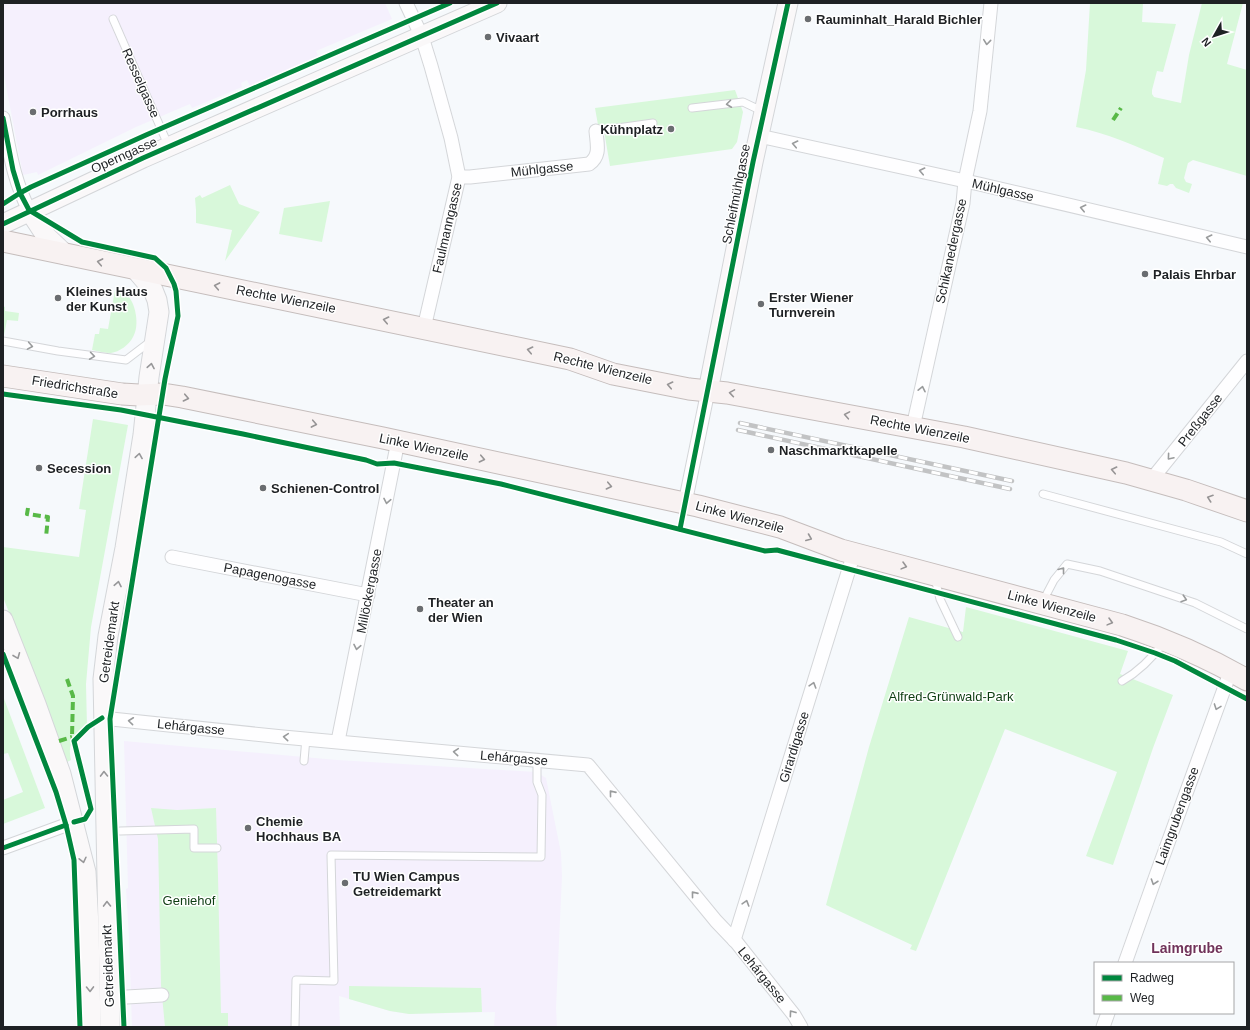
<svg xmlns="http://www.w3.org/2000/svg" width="1250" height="1030" viewBox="0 0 1250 1030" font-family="Helvetica,sans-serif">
  <rect width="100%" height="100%" fill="#f6f9fc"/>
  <g fill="#f5f0fd">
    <path d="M 3,3 L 385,3 L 392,19 L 316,51 L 319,58 L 251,88 L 247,80 L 241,83 L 242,87 L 192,108 L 190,104 L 136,127 L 38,175 L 37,172 L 23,175 L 3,70 Z"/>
    <path d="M 124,741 L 337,760 L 536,772 L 546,778 L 561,853 L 562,876 L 556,1008 L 557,1027 L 494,1027 L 495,1012 L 409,1014 L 390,1011 L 339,996 L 340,1027 L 132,1027 L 129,937 L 126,889 L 128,888 Z"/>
  </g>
  <g fill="#d8f8da">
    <path d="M 1090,3 L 1143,3 L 1142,22 L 1176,24 L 1163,72 L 1157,71 L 1152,90 L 1152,94 L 1154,97 L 1181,103 L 1189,55 L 1202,3 L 1243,3 L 1227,64 L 1247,70 L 1247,176 L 1193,160 L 1188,163 L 1184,178 L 1186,182 L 1192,184 L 1189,193 L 1176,188 L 1173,184 L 1170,184 L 1167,186 L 1158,184 L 1164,158 C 1135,146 1107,133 1076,127 L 1086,70 Z"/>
    <path d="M 735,90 L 743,112 L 737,142 L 732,149 L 610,166 L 603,125 L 598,125 L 595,108 Z"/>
    <path d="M 230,185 L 239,204 L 260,212 L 225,261 L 232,230 L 196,223 L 196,210 L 195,198 L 200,195 L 202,198 Z"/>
    <path d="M 330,201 L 322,242 L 279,234 L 284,208 Z"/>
    <path d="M 115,290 C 119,290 123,291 126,294 C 136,302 140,326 133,337 C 129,345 119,352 111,353 C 105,353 98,351 92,350 L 95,334 L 99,334 L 100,328 L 108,329 Z"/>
    <path d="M 3,306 L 5,307 L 5,311 L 19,313 L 18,321 L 7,320 L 4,335 Z"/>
    <path d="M 93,419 L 128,425 L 91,627 L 86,684 L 87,727 C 74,738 67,742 71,760 L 67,762 L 3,597 L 3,547 L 79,557 L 86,510 L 79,509 Z"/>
    <path d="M 966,607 L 1128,651 L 1120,674 L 1173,695 L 1153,748 L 1113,865 L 1086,856 L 1117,772 L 1005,729 L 916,951 L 910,949 L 912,945 L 826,905 L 869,747 L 909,617 L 963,632 Z"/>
    <path d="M 3,696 L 45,808 L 3,824 L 3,800 L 23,792 L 8,753 L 3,754 Z"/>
    <path d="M 151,808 L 177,810 L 216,808 L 218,876 L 221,1013 L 228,1013 L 228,1026 L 165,1027 L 161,985 L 158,839 Z"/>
    <path d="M 349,986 L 481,988 L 482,1012 L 409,1014 L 390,1011 L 349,999 Z"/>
  </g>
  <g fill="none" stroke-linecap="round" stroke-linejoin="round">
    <defs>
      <g id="lane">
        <path d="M 113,19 L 169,147"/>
        <path d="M 692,108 L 743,102 L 764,112"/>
        <path d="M 596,131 L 653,123"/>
        <path d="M 3,341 L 58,351 L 126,360 L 151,341"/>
        <path d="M 1043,494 L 1221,542 L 1247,554"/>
        <path d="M 935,578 L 940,599 L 958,637"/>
        <path d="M 1043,601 L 1054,580 L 1067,564 L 1100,571 L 1195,603 L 1247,629"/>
        <path d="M 1122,681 C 1138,672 1153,657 1164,642"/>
        <path d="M 304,761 L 306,738"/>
        <path d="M 120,831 L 194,829 L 194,848 L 217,848"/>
        <path d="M 295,1027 L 296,980 L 334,981 L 331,855 L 541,857 L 542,795 L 537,782 L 537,760"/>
      </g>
      <g id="street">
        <path d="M 406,3 L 422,37 L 431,66 L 451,138 L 459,177 L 424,328"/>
        <path d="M 3,118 C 10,152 13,179 29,210"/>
        <path d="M 759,136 L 979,184 L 1247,247"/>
        <path d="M 459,177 L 470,177 L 589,164 C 601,156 597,144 596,131"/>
        <path d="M 913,427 L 963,203 L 965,181 L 980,111 L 991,3"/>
        <path d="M 1152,479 L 1247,361"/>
        <path d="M 685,503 L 708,391"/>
        <path d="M 172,557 L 368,595"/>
        <path d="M 102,718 L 283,737 L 588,765 L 716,921 L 737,943 L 794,1015 L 801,1027"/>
        <path d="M 338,741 L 398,441"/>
        <path d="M 3,848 L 74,822"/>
        <path d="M 734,940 L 854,553"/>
        <path d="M 1125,963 L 1157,873 L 1231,670"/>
        <path d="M 109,998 L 162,995"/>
        <path d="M 1103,1027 L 1108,1013"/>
      </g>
      <g id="secondary">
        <path d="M 29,210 L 46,236 L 66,255"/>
        <path d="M 3,224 L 143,158 L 497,3"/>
        <path d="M 708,391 L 753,162 L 788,3"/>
        <path d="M 3,620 L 36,704 L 61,774 L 86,872 L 89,926 L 91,1027"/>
        <path d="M 110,1027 L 103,679 L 108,636 L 125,548 L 143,435 L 149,377 L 159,312 L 157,300 L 153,290 L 135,269"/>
      </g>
      <g id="primary">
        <path d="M 3,241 L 570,359 L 613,374 L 689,389 L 727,393 L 964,437 L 1126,473 L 1186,490 L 1247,511"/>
        <path d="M 3,376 L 122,394 L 139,395 L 163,394 L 182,397 L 383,438 L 698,506 L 780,527 L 841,550 L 1122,625 C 1165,639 1207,657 1247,680"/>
      </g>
    </defs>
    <use href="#lane" stroke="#d4d6d9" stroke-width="9"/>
    <use href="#street" stroke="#d4d6d9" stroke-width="15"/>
    <use href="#secondary" stroke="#d4d6d9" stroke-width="21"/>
    <use href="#primary" stroke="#c5bdbc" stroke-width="23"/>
    <use href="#lane" stroke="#fefeff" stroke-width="7"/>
    <use href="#street" stroke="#fefeff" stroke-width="13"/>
    <use href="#secondary" stroke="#faf8f9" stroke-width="19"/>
    <use href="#primary" stroke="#f8f2f2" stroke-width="21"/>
    <defs>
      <g id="rail">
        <path d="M 740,423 L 1012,481"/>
        <path d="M 738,430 L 1010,489"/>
      </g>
    </defs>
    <use href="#rail" stroke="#c2c3c4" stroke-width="4.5"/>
    <use href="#rail" stroke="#fff" stroke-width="3" stroke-dasharray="9" stroke-linecap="butt"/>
    <g stroke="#58b947" stroke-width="4" stroke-dasharray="8 4" stroke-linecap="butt">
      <path d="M 1113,120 L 1121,108"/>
      <path d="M 28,508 L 27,514 L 48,517 L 46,537"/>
      <path d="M 67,679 L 73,696 L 72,737 L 74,741"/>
      <path d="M 59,741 L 72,737"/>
    </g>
    <defs>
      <g id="cycleway">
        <path d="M 3,118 L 13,170 L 20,193 L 29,210 L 82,242 L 155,258 L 166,268 L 174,284 L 176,291 L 178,316 L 165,379 L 110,719 L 124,1027"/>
        <path d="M 3,204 L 20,193 L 31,187 L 146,135 L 450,3"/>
        <path d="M 3,224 L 143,158 L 497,3"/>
        <path d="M 3,394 L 121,410 L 243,434 L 366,460 L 377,464 L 394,463 L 501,484 L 765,551 L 777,550 L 1116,640 L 1155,653 L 1175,661 L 1247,699"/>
        <path d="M 680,529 L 753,162 L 788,3"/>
        <path d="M 3,654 L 56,792 L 66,825 L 74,860 L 80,1027"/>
        <path d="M 74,822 L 85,819 L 91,809 L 74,741 L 88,727 L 102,718"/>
        <path d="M 3,848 L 66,825"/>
      </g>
    </defs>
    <use href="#cycleway" stroke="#fff" stroke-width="8"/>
    <use href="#cycleway" stroke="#00873e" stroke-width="5"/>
  </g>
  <defs><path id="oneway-chevron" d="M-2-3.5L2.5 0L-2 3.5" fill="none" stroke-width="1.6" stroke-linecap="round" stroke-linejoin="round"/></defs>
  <g stroke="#999b9c">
    <use href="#oneway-chevron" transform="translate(987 42) rotate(96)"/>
    <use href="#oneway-chevron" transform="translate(729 104) rotate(173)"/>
    <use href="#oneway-chevron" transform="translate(795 144) rotate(-168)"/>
    <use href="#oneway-chevron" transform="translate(922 171) rotate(-168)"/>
    <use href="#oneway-chevron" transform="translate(1083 208) rotate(-167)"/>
    <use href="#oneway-chevron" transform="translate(1209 238) rotate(-167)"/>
    <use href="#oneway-chevron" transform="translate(30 346) rotate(10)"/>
    <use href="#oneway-chevron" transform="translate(92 356) rotate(8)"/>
    <use href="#oneway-chevron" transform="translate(922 389) rotate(-78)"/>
    <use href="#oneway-chevron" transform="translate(1170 457) rotate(130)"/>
    <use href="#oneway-chevron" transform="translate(387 501) rotate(101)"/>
    <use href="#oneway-chevron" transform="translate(1062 570) rotate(-52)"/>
    <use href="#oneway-chevron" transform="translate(1184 599) rotate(18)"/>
    <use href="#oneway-chevron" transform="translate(357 647) rotate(101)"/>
    <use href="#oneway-chevron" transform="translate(813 685) rotate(-73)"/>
    <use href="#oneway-chevron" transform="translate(1217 707) rotate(110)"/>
    <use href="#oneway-chevron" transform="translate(131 721) rotate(-174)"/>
    <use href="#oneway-chevron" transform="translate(286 737) rotate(-175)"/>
    <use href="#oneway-chevron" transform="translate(456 752) rotate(-175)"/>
    <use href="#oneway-chevron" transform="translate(612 793) rotate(-129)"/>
    <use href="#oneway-chevron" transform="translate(1154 882) rotate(109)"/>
    <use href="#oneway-chevron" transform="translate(694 894) rotate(-129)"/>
    <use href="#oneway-chevron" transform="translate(746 903) rotate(-73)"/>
    <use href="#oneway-chevron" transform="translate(792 1013) rotate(-126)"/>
  </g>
  <g stroke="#969495">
    <use href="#oneway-chevron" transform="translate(100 262) rotate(-169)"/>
    <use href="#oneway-chevron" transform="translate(217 286) rotate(-169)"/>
    <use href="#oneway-chevron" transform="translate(386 320) rotate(-168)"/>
    <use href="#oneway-chevron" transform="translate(530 350) rotate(-168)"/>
    <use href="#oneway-chevron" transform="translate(670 385) rotate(-168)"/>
    <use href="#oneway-chevron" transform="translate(732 393) rotate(-171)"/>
    <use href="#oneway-chevron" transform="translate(186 398) rotate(12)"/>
    <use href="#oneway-chevron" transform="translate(847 415) rotate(-170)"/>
    <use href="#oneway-chevron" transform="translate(314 424) rotate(11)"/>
    <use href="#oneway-chevron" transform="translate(482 459) rotate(12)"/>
    <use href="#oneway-chevron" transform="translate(1114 470) rotate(-168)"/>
    <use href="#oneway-chevron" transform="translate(609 486) rotate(12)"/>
    <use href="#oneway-chevron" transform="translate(1210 498) rotate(-161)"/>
    <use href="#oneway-chevron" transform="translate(809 538) rotate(22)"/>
    <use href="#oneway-chevron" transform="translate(904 566) rotate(15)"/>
    <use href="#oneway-chevron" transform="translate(1110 622) rotate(15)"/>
  </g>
  <g stroke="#979799">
    <use href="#oneway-chevron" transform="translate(151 366) rotate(-80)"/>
    <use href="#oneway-chevron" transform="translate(139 456) rotate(-81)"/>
    <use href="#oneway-chevron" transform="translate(118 584) rotate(-79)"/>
    <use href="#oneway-chevron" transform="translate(17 656) rotate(68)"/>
    <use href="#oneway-chevron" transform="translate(104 774) rotate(-91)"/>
    <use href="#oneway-chevron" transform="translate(83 860) rotate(77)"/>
    <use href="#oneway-chevron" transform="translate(107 904) rotate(-91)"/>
    <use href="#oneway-chevron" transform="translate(90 989) rotate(89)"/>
  </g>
  <g fill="#6a6d70" stroke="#fff" stroke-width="1.5">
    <circle cx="808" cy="19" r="4"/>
    <circle cx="488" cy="37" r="4"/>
    <circle cx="33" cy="112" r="4"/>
    <circle cx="671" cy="129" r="4"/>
    <circle cx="1145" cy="274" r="4"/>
    <circle cx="58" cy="298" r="4"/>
    <circle cx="761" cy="304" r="4"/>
    <circle cx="771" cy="450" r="4"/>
    <circle cx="39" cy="468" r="4"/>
    <circle cx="263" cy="488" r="4"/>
    <circle cx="420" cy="609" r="4"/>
    <circle cx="248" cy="828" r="4"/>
    <circle cx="345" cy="883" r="4"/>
  </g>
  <g text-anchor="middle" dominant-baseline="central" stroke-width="3" stroke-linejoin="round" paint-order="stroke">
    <g font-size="13" font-weight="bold" fill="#1e2124" stroke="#fff" text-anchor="start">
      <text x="816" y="19">Rauminhalt_Harald Bichler</text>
      <text x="496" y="37">Vivaart</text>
      <text x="41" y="112">Porrhaus</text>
      <text x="663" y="129" text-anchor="end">Kühnplatz</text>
      <text x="1153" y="274">Palais Ehrbar</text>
      <text x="66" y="291">Kleines Haus<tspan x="66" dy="15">der Kunst</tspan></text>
      <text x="769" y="297">Erster Wiener<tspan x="769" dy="15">Turnverein</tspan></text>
      <text x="779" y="450">Naschmarktkapelle</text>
      <text x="47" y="468">Secession</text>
      <text x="271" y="488">Schienen-Control</text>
      <text x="428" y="602">Theater an<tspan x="428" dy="15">der Wien</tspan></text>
      <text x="256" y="821">Chemie<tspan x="256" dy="15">Hochhaus BA</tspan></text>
      <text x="353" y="876">TU Wien Campus<tspan x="353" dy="15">Getreidemarkt</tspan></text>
    </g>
    <g font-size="13" fill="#1e2124" stroke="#fff">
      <text transform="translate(141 83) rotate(66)">Resselgasse</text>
      <text transform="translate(124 155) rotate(-24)">Operngasse</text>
      <text transform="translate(542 169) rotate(-6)">Mühlgasse</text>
      <text transform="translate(1003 190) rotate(13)">Mühlgasse</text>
      <text transform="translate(736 194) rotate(-79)">Schleifmühlgasse</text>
      <text transform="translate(447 228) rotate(-77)">Faulmanngasse</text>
      <text transform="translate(951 251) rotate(-78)">Schikanedergasse</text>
      <text transform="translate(286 299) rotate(11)">Rechte Wienzeile</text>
      <text transform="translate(603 368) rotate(14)">Rechte Wienzeile</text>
      <text transform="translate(75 387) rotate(9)">Friedrichstraße</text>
      <text transform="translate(1200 420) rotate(-52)">Preßgasse</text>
      <text transform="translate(920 429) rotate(11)">Rechte Wienzeile</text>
      <text transform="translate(424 447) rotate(12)">Linke Wienzeile</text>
      <text transform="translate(740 517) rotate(15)">Linke Wienzeile</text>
      <text transform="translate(270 576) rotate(11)">Papagenogasse</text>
      <text transform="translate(369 591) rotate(-79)">Millöckergasse</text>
      <text transform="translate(1052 606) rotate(15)">Linke Wienzeile</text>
      <text transform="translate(109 642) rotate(-82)">Getreidemarkt</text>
      <text transform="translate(191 727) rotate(6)">Lehárgasse</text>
      <text transform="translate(794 747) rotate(-73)">Girardigasse</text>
      <text transform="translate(514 758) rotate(5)">Lehárgasse</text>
      <text transform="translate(1177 816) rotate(-70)">Laimgrubengasse</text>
      <text transform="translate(108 966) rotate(-92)">Getreidemarkt</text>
      <text transform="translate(762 975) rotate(51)">Lehárgasse</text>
    </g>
    <g font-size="13" fill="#0d3d11" stroke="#fff">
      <text x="951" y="696">Alfred-Grünwald-Park</text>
      <text x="189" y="900">Geniehof</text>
    </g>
    <g font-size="14" font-weight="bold" fill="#70335a" stroke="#fff">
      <text x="1187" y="948">Laimgrube</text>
    </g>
  </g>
  <rect width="1250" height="1030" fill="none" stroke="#1e2124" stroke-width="8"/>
  <rect x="1094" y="962" width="140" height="52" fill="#ffffff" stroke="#a5a6a7"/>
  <rect x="1102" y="975" width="20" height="6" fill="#00873e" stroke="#a5a6a7"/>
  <text x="1130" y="982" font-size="12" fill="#1e2124">Radweg</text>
  <rect x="1102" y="995" width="20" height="6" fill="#58b947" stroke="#a5a6a7"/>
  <text x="1130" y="1002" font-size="12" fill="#1e2124">Weg</text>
  <g transform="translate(1214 36) rotate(231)" stroke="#ffffff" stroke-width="3" paint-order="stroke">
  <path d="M0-3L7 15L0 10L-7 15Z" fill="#1e2124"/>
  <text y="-6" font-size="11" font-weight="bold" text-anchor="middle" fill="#1e2124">N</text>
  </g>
</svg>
